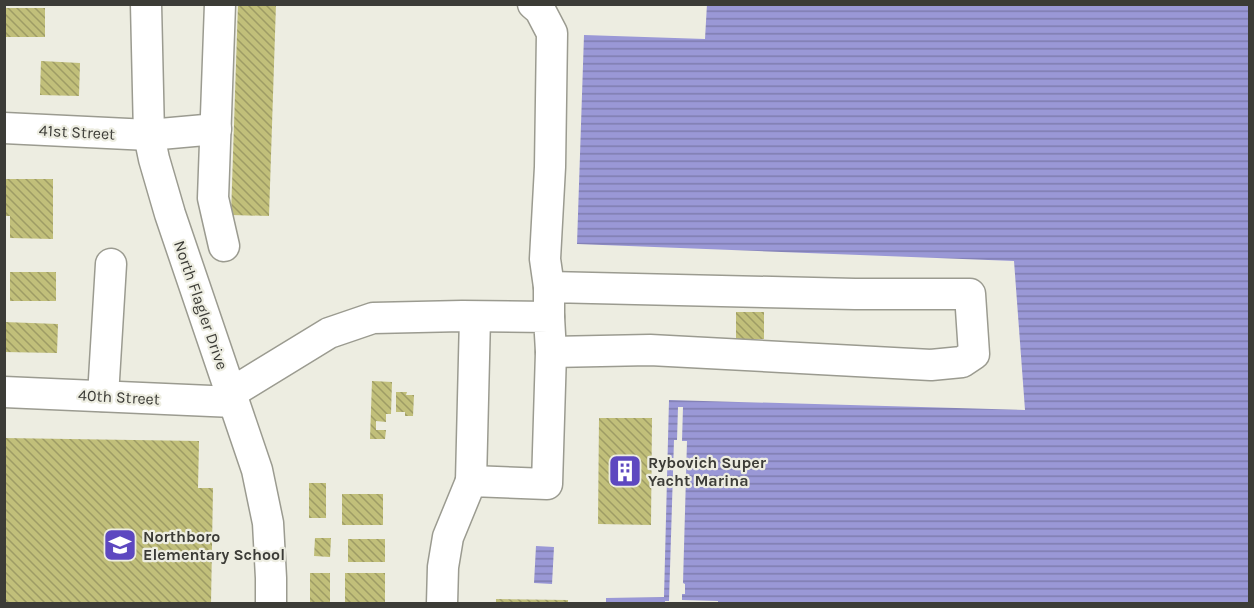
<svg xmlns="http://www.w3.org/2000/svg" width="1254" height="608" viewBox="0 0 1254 608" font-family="Karla,sans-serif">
  <defs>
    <pattern id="water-rules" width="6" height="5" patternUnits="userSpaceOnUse" patternTransform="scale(1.5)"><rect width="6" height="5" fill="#9a98d6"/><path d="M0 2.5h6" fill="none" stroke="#7f7dae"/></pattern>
    <pattern id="building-back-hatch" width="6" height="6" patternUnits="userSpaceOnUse" patternTransform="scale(1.5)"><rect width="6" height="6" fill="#c1bf7a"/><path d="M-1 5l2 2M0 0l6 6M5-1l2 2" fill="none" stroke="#9e9c65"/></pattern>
  </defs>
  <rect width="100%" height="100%" fill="#edede1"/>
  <g fill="url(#water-rules)">
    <path d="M 707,4 L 1249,5 L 1249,603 L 606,603 L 606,598 L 664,597 L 669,400 L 1025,410 L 1014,261 L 577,244 L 584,35 L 705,39 Z"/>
    <path d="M 536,546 L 554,547 L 552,584 L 534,583 Z"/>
  </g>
  <path fill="#edede1" d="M 678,407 L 683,407 L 682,441 L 687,441 L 683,583 L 685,584 L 685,594 L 682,594 L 682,600 L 718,601 L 718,603 L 665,603 L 665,601 L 669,601 L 674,440 L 677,440 Z"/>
  <g fill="url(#building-back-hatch)">
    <path d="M 238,4 L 276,4 L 269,216 L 231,215 Z"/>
    <rect x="4" y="8" width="41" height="29"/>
    <path d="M 41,61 L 80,63 L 79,96 L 40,95 Z"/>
    <path d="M 4,179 L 53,179 L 53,239 L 10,238 L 10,216 L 4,216 Z"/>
    <rect x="10" y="272" width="46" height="29"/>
    <rect x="736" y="312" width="28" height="27"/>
    <path d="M 4,322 L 58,324 L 57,353 L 4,352 Z"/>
    <path d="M 372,381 L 392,382 L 391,414 L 386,414 L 386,422 L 376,421 L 376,430 L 386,430 L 385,439 L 370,439 Z"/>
    <path d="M 396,392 L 407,392 L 406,395 L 414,395 L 413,416 L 405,416 L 405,412 L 396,412 Z"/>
    <path d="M 599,418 L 652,418 L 651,525 L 598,524 Z"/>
    <path d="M 4,438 L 199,441 L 198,488 L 213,488 L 211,604 L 4,604 Z"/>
    <rect x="309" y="483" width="17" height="35"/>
    <rect x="342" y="494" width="41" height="31"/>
    <path d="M 315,538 L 331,538 L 330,557 L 314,556 Z"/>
    <rect x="348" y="539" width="37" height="23"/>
    <rect x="310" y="573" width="20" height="31"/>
    <rect x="345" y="573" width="40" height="31"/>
    <path d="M 496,599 L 568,600 L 568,604 L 496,604 Z"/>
  </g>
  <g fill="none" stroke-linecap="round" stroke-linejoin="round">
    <defs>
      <g id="minor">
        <path d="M 146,4 L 149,135 L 154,159 L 170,214 L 257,470 L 268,523 L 271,578 L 271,604"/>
        <path d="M 220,4 L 213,198 L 224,246"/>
        <path d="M 533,4 L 540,10 L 552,33 L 550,167 L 545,259 L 549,287"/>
        <path d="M 4,128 L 149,135 L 216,129"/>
        <path d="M 549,317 L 549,287 L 855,294 L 970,294 L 974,354 L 962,362 L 931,365 L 650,350 L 551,352"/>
        <path d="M 4,392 L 234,402"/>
        <path d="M 231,393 L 329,333 L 373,318 L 462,316 L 549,317 L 551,352 L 547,484 L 471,481 L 448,537 L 443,567 L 442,604"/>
        <path d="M 103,396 L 111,264"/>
        <path d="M 471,481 L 475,317"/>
      </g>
    </defs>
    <use href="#minor" stroke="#9b9b90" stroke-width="33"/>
    <use href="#minor" stroke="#fff" stroke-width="30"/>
  </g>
  <defs>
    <symbol id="building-square" viewBox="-11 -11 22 22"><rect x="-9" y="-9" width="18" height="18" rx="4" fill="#5d48c0" stroke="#edede1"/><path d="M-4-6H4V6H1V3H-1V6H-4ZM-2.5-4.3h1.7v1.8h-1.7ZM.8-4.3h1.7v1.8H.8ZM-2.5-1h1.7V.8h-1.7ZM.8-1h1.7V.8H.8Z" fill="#fff"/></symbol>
    <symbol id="school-square" viewBox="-11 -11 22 22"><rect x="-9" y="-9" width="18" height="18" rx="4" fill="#5d48c0" stroke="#edede1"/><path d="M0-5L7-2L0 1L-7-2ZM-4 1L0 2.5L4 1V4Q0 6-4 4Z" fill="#fff"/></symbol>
  </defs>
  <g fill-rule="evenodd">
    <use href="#building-square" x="606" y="452" width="38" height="38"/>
    <use href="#school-square" x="101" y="526" width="38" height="38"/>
  </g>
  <g text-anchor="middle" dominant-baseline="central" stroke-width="4.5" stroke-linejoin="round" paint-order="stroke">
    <g font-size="16" fill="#3c3c37" stroke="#edede1">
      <text transform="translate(77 132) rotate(3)">41st Street</text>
      <text transform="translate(201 305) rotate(71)">North Flagler Drive</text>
      <text transform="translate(119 397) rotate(3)">40th Street</text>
    </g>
    <g font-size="16" font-weight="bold" fill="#3c3c37" stroke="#edede1" text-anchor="start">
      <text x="648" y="462">Rybovich Super<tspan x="648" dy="18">Yacht Marina</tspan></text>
      <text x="143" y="536">Northboro<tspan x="143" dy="18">Elementary School</tspan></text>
    </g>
  </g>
  <rect width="1254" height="608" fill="none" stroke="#3c3c37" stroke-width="12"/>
</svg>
